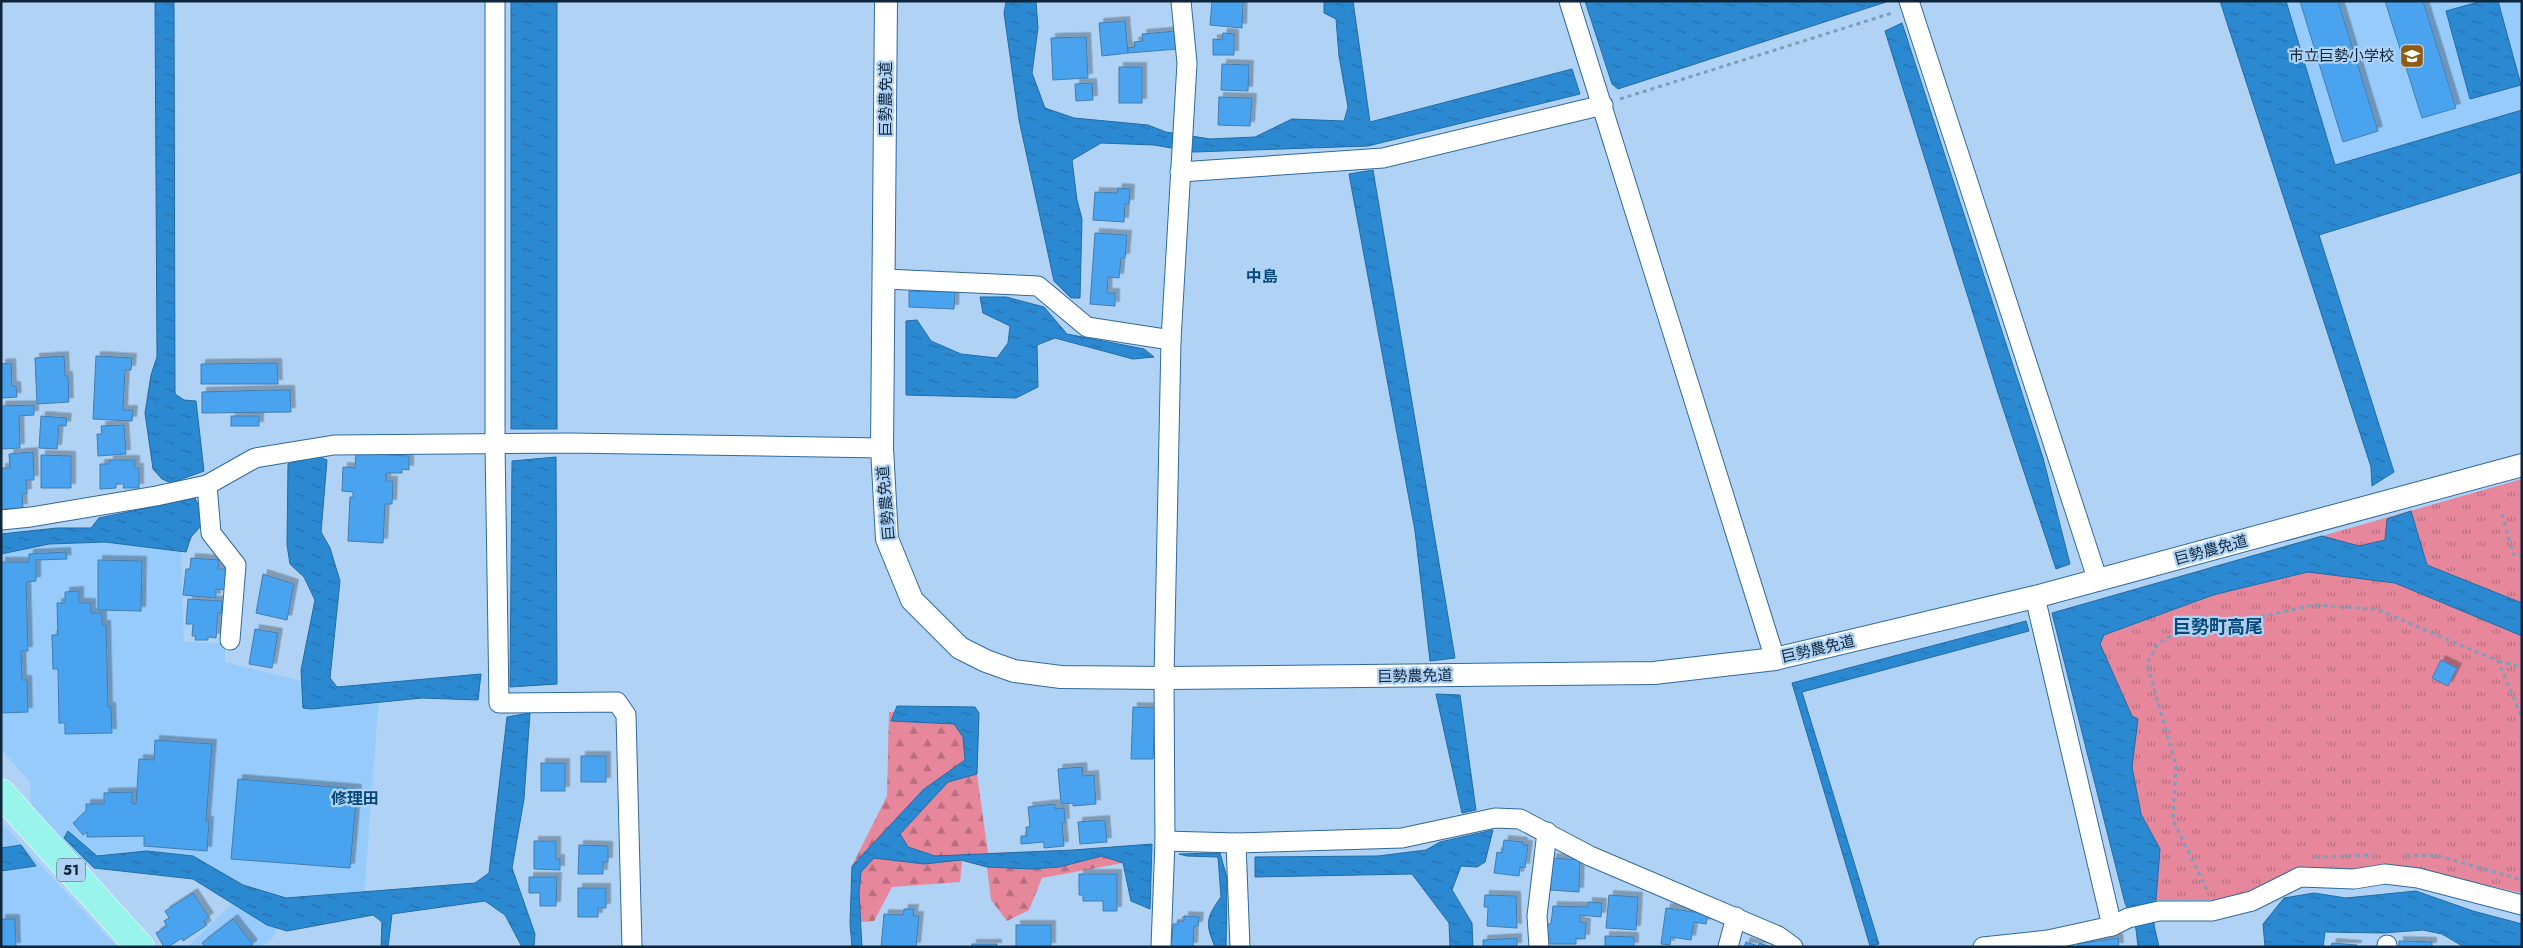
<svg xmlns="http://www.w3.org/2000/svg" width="2523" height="948" viewBox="0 0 2523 948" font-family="Jost,'Noto Sans JP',sans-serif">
  <defs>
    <pattern id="forest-firs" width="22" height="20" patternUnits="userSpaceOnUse" patternTransform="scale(1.25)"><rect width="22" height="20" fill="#e6879b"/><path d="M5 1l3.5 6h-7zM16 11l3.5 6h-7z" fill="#b96e80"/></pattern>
    <pattern id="park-tufts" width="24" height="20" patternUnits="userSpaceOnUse" patternTransform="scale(1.25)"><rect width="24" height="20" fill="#e6879b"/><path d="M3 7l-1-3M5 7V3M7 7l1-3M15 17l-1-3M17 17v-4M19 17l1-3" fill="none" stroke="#b96e80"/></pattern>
    <pattern id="water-ripples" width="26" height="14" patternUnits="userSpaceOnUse" patternTransform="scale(1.25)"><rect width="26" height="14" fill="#2b89d2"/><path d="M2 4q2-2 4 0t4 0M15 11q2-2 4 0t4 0" fill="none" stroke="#2370ac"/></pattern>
    <filter id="shadow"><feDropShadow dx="4.5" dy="-4.5" stdDeviation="0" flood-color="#0004"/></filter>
  </defs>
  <rect width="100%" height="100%" fill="#b0d3f5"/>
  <g fill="#96cbfb">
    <path d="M 2286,1 L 2522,1 L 2522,110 L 2335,166 Z"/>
    <path d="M 180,522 L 184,642 L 225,643 L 225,662 L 310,683 L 379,696 L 364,897 L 272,904 L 180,861 L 91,859 L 85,866 L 31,806 L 30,782 L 1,749 L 1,548 Z"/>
    <path d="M 1,822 L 33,857 L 117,947 L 1,947 Z"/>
    <path d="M 234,902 L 267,925 L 277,928 L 273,938 L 260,947 L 187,947 Z"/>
  </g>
  <path fill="url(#forest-firs)" d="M 889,712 L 979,713 L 977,774 L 988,853 L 1073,850 L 1125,846 L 1123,863 L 1042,878 L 1029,910 L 1007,921 L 991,900 L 987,867 L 962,861 L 960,882 L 892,887 L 874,921 L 850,923 L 852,866 L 887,796 Z"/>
  <path fill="url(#park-tufts)" d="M 2522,479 L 2522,893 L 2410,869 L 2295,869 L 2250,892 L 2224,900 L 2157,900 L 2125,903 L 2052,613 Z"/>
  <g fill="url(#water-ripples)" stroke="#226ba5">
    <path d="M 155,1 L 174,1 L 175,394 L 184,400 L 196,401 L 204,471 L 171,483 L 162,479 L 153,469 L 145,413 L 151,375 L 157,357 Z"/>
    <rect x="511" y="1" width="46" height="428"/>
    <path d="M 1036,1 L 1038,28 L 1032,73 L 1045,108 L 1074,118 L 1148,125 L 1166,132 L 1210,139 L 1255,137 L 1292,119 L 1344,121 L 1348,107 L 1339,56 L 1336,19 L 1324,13 L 1324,1 L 1353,1 L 1370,122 L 1572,69 L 1580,94 L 1368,146 L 1194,152 L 1154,145 L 1101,143 L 1072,160 L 1077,200 L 1082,219 L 1080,298 L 1071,298 L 1054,281 L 1019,120 L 1004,13 L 1006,2 Z"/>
    <path d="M 1585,1 L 1654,1 L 1655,3 L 1661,1 L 1886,2 L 1618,89 L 1612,84 Z"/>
    <path d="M 2220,1 L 2286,1 L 2335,165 L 2522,110 L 2522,172 L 2319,235 L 2394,472 L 2372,486 L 2371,467 Z"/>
    <path d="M 2482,1 L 2498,1 L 2521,85 L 2470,99 L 2446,11 Z"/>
    <path d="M 1902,23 L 2043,458 L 2070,564 L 2056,569 L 1997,390 L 1885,31 Z"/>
    <path d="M 1373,170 L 1455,658 L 1430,661 L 1415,531 L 1349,174 Z"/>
    <path d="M 980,297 L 1006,297 L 1044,307 L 1067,334 L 1144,349 L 1154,357 L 1133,359 L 1055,338 L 1037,345 L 1038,387 L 1016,398 L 906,395 L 906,321 L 917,320 L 931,341 L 961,354 L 997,358 L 1008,343 L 1010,326 L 983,313 Z"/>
    <path d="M 317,456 L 327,460 L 321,532 L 330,548 L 340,581 L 330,678 L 337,687 L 481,674 L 478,700 L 422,698 L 312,709 L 303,708 L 301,670 L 315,600 L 304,577 L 290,564 L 287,545 L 288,464 Z"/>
    <path d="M 556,457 L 557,684 L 510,687 L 512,461 Z"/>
    <path d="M 195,498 L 199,507 L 201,526 L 191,537 L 186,552 L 105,542 L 49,544 L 1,554 L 1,534 L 57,528 L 91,528 L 99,518 Z"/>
    <path d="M 2411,511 L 2427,565 L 2522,603 L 2522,636 L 2395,583 L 2308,572 L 2213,595 L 2104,635 L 2100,644 L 2132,716 L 2138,719 L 2132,767 L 2141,814 L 2160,849 L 2154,925 L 2159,947 L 2138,947 L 2136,929 L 2125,903 L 2052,613 L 2322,536 L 2359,546 L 2385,540 L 2387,519 Z"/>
    <path d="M 2026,621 L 2029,631 L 1802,692 L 1879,944 L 1870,946 L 1792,683 Z"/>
    <path d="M 1436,694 L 1460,695 L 1476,810 L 1462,813 Z"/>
    <path d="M 897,706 L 975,707 L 979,713 L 977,774 L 948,782 L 900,834 L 908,847 L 935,856 L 1073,850 L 1152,844 L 1150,909 L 1131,901 L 1123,863 L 1102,856 L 1059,867 L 1032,869 L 987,867 L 961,860 L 924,864 L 874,858 L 861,872 L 859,893 L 862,947 L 852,947 L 850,923 L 852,866 L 924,789 L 965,760 L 963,737 L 954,724 L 891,721 Z"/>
    <path d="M 530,713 L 524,799 L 512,868 L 535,934 L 534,947 L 522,947 L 505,915 L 485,901 L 392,914 L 388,947 L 381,947 L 382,922 L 373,915 L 287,931 L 267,925 L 193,879 L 94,868 L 64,838 L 68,831 L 97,856 L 147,851 L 193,856 L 243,885 L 286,898 L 475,883 L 489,873 L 507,717 Z"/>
    <path d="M 1493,830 L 1485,862 L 1477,867 L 1461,866 L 1452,890 L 1472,923 L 1473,947 L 1450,947 L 1449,923 L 1412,874 L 1255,877 L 1255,857 L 1378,856 L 1426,850 L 1440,842 Z"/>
    <path d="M 21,845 L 36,866 L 1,871 L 1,848 Z"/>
    <path d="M 1220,853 L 1227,878 L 1226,947 L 1215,947 C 1205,923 1206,918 1221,897 L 1218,857 L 1187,856 L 1179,854 Z"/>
    <path d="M 2416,891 L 2473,911 L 2522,924 L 2522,947 L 2464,947 L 2442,934 L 2423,930 L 2383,933 L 2325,932 L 2323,947 L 2265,947 L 2263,924 L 2284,898 L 2314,893 L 2346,898 Z"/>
  </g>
  <g fill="#49a3ee" stroke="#427caf" filter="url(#shadow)">
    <path d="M 1212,1 L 1243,1 L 1242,28 L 1210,25 Z"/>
    <path d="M 2300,1 L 2338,1 L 2378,131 L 2343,142 Z"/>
    <path d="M 2385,1 L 2423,1 L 2456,108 L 2422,118 Z"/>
    <path d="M 1125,21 L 1128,53 L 1102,56 L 1099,23 Z"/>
    <path d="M 1177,31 L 1178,49 L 1128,53 L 1128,48 L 1135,47 L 1134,42 L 1143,41 L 1142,34 Z"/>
    <path d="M 1223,33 L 1234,34 L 1234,55 L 1213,55 L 1213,39 L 1222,40 Z"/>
    <path d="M 1086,37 L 1088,78 L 1053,80 L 1051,38 Z"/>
    <path d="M 1222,64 L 1249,65 L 1248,91 L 1221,90 Z"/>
    <rect x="1119" y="67" width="23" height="36"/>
    <path d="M 1092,83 L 1093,100 L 1076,101 L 1075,84 Z"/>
    <path d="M 1219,97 L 1252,98 L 1250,126 L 1218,125 Z"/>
    <path d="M 1118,188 L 1130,189 L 1129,204 L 1125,204 L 1124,222 L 1093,220 L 1095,192 L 1117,193 Z"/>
    <path d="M 1095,233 L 1127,235 L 1125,258 L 1121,258 L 1119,278 L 1108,277 L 1107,293 L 1115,293 L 1115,306 L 1090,304 Z"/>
    <path d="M 909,291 L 955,292 L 954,309 L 909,307 Z"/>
    <path d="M 64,356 L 65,376 L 68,376 L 69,402 L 37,404 L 35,358 Z"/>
    <path d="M 96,356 L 132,358 L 131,370 L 125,370 L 123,410 L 133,410 L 132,421 L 93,419 Z"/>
    <path d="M 11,363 L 12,386 L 16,386 L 17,397 L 1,398 L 1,364 Z"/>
    <path d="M 277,363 L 278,384 L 201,384 L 201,364 Z"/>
    <path d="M 273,390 L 290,390 L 291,412 L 202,413 L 202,392 Z"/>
    <path d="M 34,405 L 34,415 L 19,416 L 20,448 L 1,449 L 1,406 Z"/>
    <path d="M 41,416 L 67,418 L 66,426 L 59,425 L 57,449 L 39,448 Z"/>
    <rect x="231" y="416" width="28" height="10"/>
    <path d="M 124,425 L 126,454 L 98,456 L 97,434 L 102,434 L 101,426 Z"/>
    <path d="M 33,452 L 34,480 L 26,480 L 27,493 L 22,494 L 23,508 L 1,509 L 1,468 L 10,468 L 9,454 Z"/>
    <path d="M 356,453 L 409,456 L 409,470 L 402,469 L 402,473 L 387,473 L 386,481 L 393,481 L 392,504 L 385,504 L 383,543 L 348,541 L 350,497 L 353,497 L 353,492 L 342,491 L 343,467 L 355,468 Z"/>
    <path d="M 41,455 L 71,456 L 71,488 L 41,488 Z"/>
    <path d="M 109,460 L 135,460 L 135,468 L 139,468 L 139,488 L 123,488 L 124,484 L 116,484 L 116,488 L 100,489 L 100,464 L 109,464 Z"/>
    <path d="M 66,552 L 67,559 L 36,560 L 36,581 L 26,582 L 28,651 L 21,651 L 22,680 L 27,680 L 28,712 L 1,713 L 1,562 L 29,562 L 29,554 Z"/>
    <path d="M 191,558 L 219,560 L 218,569 L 228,569 L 226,590 L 216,589 L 216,598 L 183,595 L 186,569 L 190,569 Z"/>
    <path d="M 98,560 L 142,561 L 141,611 L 98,610 Z"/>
    <path d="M 263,574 L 294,584 L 287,620 L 256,613 Z"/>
    <path d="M 79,591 L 79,603 L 91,603 L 91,613 L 102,613 L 102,625 L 106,625 L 108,707 L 111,707 L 112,733 L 65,734 L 65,723 L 59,723 L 58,669 L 53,669 L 52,635 L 58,635 L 57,603 L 65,603 L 65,592 Z"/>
    <path d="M 188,599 L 222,601 L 221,613 L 218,613 L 216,638 L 208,637 L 208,640 L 195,640 L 196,636 L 192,636 L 193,624 L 186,624 Z"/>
    <path d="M 255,629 L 278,633 L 272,668 L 249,664 Z"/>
    <path d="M 2441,660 L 2457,668 L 2448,686 L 2432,678 Z"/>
    <path d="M 1133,707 L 1155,708 L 1153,759 L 1131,759 Z"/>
    <path d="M 155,740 L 212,744 L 206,821 L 209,821 L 207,851 L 144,846 L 144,836 L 87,837 L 87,832 L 83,835 L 73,823 L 86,811 L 86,804 L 104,804 L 104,793 L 132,792 L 132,803 L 136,804 L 139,759 L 154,760 Z"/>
    <rect x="581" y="756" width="25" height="26"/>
    <rect x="541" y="763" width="24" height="28"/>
    <path d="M 1082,767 L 1083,776 L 1094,775 L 1096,804 L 1073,806 L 1073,803 L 1061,804 L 1058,769 Z"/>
    <path d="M 238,779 L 357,789 L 350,868 L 231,859 Z"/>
    <path d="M 1055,804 L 1055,809 L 1064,808 L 1065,823 L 1062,823 L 1064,846 L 1044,848 L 1044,842 L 1021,844 L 1021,836 L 1027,836 L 1026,827 L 1030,827 L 1028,807 Z"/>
    <path d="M 1105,820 L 1107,842 L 1080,844 L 1078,822 Z"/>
    <path d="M 1504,840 L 1523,842 L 1523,845 L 1528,845 L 1525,868 L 1520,867 L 1519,876 L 1494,873 L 1497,852 L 1502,853 Z"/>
    <path d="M 534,841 L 556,841 L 556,859 L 560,859 L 560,870 L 534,869 Z"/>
    <path d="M 579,845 L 608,846 L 608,862 L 603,862 L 603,874 L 578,874 Z"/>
    <path d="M 1552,858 L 1580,860 L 1579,892 L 1550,890 Z"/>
    <path d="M 1079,874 L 1117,874 L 1117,911 L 1103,911 L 1103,901 L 1083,901 L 1083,895 L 1079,895 Z"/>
    <path d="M 529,877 L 557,877 L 556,906 L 540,906 L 540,893 L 529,893 Z"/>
    <path d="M 578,888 L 606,888 L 606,908 L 598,908 L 598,917 L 578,917 Z"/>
    <path d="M 193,893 L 209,917 L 204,921 L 207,925 L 183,941 L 182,938 L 168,947 L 164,947 L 156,933 L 167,926 L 164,921 L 169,918 L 165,911 Z"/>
    <path d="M 1485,895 L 1516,896 L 1517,928 L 1487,926 L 1488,907 L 1484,907 Z"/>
    <path d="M 1609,895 L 1638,897 L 1636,930 L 1606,928 Z"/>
    <path d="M 1588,902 L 1602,903 L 1601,917 L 1580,915 L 1580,922 L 1586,923 L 1585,939 L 1576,938 L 1576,944 L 1550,944 L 1550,938 L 1546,937 L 1547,924 L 1551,924 L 1553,906 L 1588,907 Z"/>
    <path d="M 1666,908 L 1708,914 L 1706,924 L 1694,922 L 1691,940 L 1671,937 L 1670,945 L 1661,944 Z"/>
    <path d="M 904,909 L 914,909 L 913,916 L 919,916 L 916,947 L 881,947 L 884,914 L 903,915 Z"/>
    <path d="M 1184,916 L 1199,917 L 1198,926 L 1194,926 L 1193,947 L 1166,947 L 1167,938 L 1172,939 L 1173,924 L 1178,924 L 1178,921 L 1184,921 Z"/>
    <path d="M 1,919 L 15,919 L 16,947 L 1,947 Z"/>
    <path d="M 233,919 L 253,944 L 250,947 L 205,947 L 202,943 Z"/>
    <rect x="1016" y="925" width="35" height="22"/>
    <path d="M 1605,936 L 1634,937 L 1634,947 L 1605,947 Z"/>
    <path d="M 1517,938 L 1517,947 L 1483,947 L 1483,940 Z"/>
    <path d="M 2118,938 L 2119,947 L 2078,947 L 2077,944 Z"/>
    <path d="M 2399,941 L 2432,942 L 2432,947 L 2399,947 Z"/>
    <path d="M 1746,942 L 1758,946 L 1759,943 L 1771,947 L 1744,947 Z"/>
    <path d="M 2332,943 L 2357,945 L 2357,947 L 2331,947 Z"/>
    <rect x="972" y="944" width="25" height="3"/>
  </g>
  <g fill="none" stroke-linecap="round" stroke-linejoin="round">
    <defs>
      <g id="minor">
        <path d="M 495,1 L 495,444 L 499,703 L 617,702 L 626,715 L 632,947"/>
        <path d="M 1569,1 L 1775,659"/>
        <path d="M 1909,1 L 2098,581"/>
        <path d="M 1180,172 L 1383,158 L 1603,105"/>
        <path d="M 885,279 L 1038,286 L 1087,327 L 1171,340"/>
        <path d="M 207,485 L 211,533 L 236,565 L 230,640"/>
        <path d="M 1,520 L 31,517 L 156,496 L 207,485 L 255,458 L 334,445 L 569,443 L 882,448"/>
        <path d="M 2035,597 L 2112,926"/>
        <path d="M 1165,841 L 1236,843 L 1402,838 L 1495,818 L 1520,819 L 1590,856 L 1778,936 L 1793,947"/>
        <path d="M 1236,843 L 1240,947"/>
        <path d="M 1161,947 L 1165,841 L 1164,678 L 1171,340 L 1187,63 L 1181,1"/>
        <path d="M 1539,947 L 1537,916 L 1547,832"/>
        <path d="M 1728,947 L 1736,917"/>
        <path d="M 1983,947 L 2048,940 L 2112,926 L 2128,918 L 2159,911 L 2212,911 L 2252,901 L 2300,877 L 2354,879 L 2385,874 L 2418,878 L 2522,905"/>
        <path d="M 2387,947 L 2387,945"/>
      </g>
      <path id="tertiary" d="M 886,1 L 882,448 L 887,539 L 912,600 L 960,648 L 986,661 L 1014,671 L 1061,677 L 1164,678 L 1654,673 L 1775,659 L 2035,597 L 2522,465"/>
      <path id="primary" d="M 1,793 L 140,947"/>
    </defs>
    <use href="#minor" stroke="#2f6a9b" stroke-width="21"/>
    <use href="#tertiary" stroke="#2f6a9b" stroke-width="24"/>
    <use href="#primary" stroke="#fff" stroke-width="29"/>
    <g stroke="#7d9dbb" stroke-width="3" stroke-dasharray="4 4" stroke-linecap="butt">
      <path d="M 1620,99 L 1892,13"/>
      <path d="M 2502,514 L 2513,554 L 2522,556"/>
      <path d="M 2498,661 L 2522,667"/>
      <path d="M 2406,855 L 2439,856 L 2522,880"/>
      <path d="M 2316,857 L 2374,855"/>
      <path d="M 2207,890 L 2173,820 L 2176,766 L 2147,664 L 2156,646 L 2168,637 L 2314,605 L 2376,609 L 2498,661 L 2522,718"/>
    </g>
    <use href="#minor" stroke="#fff" stroke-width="19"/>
    <use href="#tertiary" stroke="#fff" stroke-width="22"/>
    <use href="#primary" stroke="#99f4ec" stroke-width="28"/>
  </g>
  <defs>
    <symbol id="school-square" viewBox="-11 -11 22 22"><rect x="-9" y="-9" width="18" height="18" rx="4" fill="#925b12" stroke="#b0d3f5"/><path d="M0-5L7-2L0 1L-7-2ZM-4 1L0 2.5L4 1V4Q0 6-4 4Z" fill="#fff"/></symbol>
  </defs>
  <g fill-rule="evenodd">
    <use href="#school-square" x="2398" y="42" width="28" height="28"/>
  </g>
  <g text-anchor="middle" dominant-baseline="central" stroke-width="4.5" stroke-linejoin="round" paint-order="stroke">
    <rect fill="#b0d3f5" stroke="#3e5a73" stroke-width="1" x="57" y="858.5" width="28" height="23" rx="4"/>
    <g font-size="14" font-weight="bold" fill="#0d263b">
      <text x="71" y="870">51</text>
    </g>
    <g font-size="15" fill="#0d263b" stroke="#b0d3f5" text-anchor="end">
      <text x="2394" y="56">市立巨勢小学校</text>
    </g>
    <g font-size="15" fill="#0d263b" stroke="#b0d3f5">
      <text transform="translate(886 99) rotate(-90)">巨勢農免道</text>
      <text transform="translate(886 503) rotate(-95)">巨勢農免道</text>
      <text transform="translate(2211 550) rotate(-15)">巨勢農免道</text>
      <text transform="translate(1818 649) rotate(-13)">巨勢農免道</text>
      <text transform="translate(1415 676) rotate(-1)">巨勢農免道</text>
    </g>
    <g font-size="16" font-weight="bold" fill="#074a79" stroke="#b0d3f5">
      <text x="1262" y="276">中島</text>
      <text x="355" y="798">修理田</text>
    </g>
    <g font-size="18" font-weight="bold" fill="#074a79" stroke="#b0d3f5">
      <text x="2218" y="627">巨勢町高尾</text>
    </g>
  </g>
  <rect width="2523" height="948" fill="none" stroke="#0d263b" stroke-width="5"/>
</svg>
